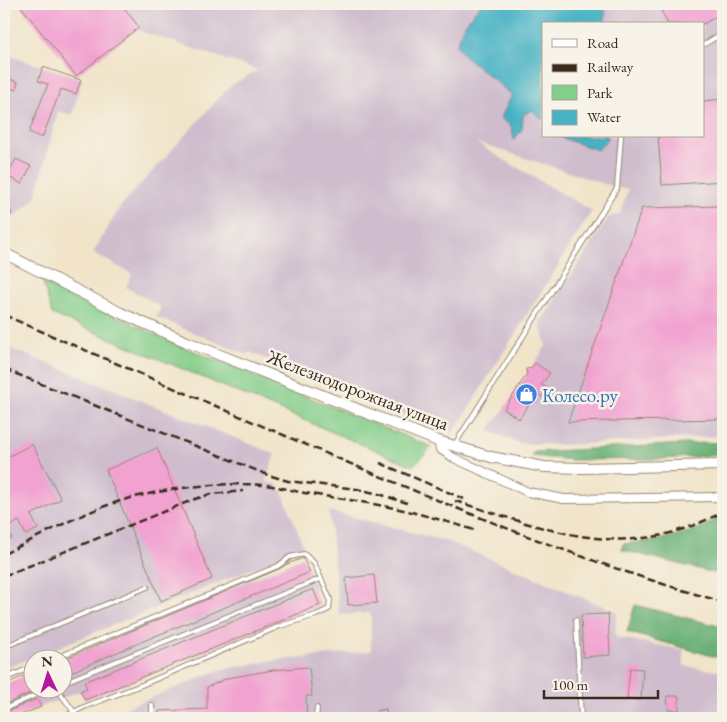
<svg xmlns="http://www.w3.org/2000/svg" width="727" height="722" viewBox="0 0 727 722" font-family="'EB Garamond',serif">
  <rect width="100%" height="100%" fill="#f7f3e8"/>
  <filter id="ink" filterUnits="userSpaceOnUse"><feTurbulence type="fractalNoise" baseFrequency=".02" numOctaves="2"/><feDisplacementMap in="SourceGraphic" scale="10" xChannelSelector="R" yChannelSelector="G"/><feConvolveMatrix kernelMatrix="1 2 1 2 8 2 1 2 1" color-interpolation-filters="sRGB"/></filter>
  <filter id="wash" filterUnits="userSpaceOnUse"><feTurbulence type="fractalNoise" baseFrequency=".0096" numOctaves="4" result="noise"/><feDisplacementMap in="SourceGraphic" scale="20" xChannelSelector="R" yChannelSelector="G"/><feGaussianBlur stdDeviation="1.12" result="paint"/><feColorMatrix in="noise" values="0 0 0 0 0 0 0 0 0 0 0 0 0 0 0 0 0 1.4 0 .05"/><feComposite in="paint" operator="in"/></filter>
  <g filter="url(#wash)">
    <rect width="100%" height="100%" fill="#f1e4c9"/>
    <g fill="#cfbdce" fill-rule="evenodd">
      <path d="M 87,4 L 723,4 L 723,436 L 564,445 L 519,443 L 489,431 L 494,421 L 496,421 L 546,346 L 540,323 L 609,217 L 620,214 L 628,189 L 617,188 L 476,142 L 489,151 L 592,211 L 453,433 L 249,352 L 247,355 L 156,317 L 161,307 L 126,287 L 132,274 L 93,253 L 120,207 L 230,86 L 258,70 L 113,22 ZM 543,24 L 703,24 L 703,136 L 543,136 Z"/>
      <path d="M 4,54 L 82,79 L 72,115 L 58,111 L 35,198 L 15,217 L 6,210 L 4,213 Z"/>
      <path d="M 4,346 L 275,454 L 266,482 L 276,484 L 282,491 L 304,548 L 4,669 Z"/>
      <path d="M 329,511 L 449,542 L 617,612 L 615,637 L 684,650 L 684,666 L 723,672 L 723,718 L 90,718 L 104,717 L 219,670 L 271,661 L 371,651 L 371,613 L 339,615 Z"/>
      <path d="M 303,557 L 317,588 L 314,589 L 320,605 L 85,700 L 80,691 L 13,718 L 4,718 L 4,685 L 32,672 L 32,690 L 62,690 L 63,660 Z"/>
    </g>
    <path fill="#84ce8b" stroke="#607c54" d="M 43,282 L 173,343 L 432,447 L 413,466 L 52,314 Z"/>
    <g fill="#6bb177" stroke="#536e4a">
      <path d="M 723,442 L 723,455 L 661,459 L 573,460 L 531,456 L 534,452 Z"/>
      <path d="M 723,516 L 723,575 L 622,550 L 623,544 L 659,540 L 696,530 Z"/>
      <path d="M 635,605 L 723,627 L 723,659 L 627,632 Z"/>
    </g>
    <g fill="#46b2c4" stroke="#406e71">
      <path d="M 481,4 L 605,4 L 605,24 L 543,24 L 543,120 L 532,110 L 523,115 L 522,129 L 514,140 L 512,127 L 501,118 L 512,95 L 464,55 L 457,45 L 464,26 Z"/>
      <path d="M 560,136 L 608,136 L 607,139 L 598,150 L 562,138 Z"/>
    </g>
    <g id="blocks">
      <g fill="#f1a2d0">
        <path d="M 19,4 L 121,4 L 139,27 L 76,76 Z"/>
        <path d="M 658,4 L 723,4 L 723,13 L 703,24 L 668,24 Z"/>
        <path d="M 43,67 L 81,80 L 76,94 L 61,89 L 42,138 L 29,132 L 48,84 L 38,81 Z"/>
        <path d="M 4,77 L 18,82 L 16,90 L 4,86 Z"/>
        <path d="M 723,99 L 723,181 L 662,185 L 658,136 L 703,136 L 703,101 Z"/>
        <path d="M 16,159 L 31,166 L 22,184 L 11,178 L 4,194 L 4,170 L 9,172 Z"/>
        <path d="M 723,206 L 723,419 L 568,422 L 642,208 Z"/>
        <path d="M 535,363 L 550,373 L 541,385 L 548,388 L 542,397 L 537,393 L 519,419 L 504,409 L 527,374 L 526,369 L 531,368 Z"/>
        <path d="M 32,444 L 61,499 L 31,515 L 38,529 L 26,535 L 19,521 L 7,528 L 12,538 L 4,542 L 4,459 Z"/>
        <path d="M 157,448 L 212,579 L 161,601 L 106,470 Z"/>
        <path d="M 303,558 L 310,572 L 141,642 L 62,676 L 62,660 L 279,569 L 287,564 Z"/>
        <path d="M 374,575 L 377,603 L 348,605 L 346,578 Z"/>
        <path d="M 313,589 L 320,605 L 85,700 L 80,691 L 87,688 L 84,682 Z"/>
        <path d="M 608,614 L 610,655 L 583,657 L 581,615 Z"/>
        <path d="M 309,667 L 312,696 L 306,696 L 307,718 L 159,718 L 159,711 L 207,709 L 207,687 L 228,678 L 273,670 Z"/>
        <path d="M 630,668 L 643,669 L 641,700 L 627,699 Z"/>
        <path d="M 32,672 L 32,692 L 4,705 L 4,685 Z"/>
        <path d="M 667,696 L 679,696 L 679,710 L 668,710 Z"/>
        <path d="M 37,699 L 41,707 L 13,718 L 4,718 L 4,713 Z"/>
        <path d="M 386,709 L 387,718 L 377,718 L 376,711 Z"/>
      </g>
    </g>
  </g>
  <g filter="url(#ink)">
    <use href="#blocks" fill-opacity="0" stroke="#968774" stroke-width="1"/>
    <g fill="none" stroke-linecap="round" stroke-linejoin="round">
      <defs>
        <g id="service">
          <path d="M 703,45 L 723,33"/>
          <path d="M 4,220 L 9,213"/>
          <path d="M 455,444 L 617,188 L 621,136"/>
          <path d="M 576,620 L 581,718"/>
          <path d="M 4,647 L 147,587"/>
          <path d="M 51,660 L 278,566 L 290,557 L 304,554 L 314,563 L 330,599 L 329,609 L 316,615 L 280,626 L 144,684 L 84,707 L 62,718"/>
          <path d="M 4,679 L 32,667"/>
          <path d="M 62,683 L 320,579"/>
          <path d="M 58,690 L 74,712"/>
          <path d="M 152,705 L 152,718"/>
          <path d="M 4,709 L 47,690"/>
          <path d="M 112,717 L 112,718"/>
          <path d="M 316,718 L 317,708"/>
        </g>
        <path id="minor" d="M 438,441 L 440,449 L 454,458 L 528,492 L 564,499 L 723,497"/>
        <path id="secondary" d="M 4,253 L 121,313 L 187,342 L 438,441 L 491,457 L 544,467 L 583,468 L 723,465"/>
      </defs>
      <use href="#service" stroke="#968774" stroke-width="6"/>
      <use href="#minor" stroke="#968774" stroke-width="10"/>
      <use href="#secondary" stroke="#968774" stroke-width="12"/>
      <use href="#service" stroke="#fff" stroke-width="4"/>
      <use href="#minor" stroke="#fff" stroke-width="8"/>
      <use href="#secondary" stroke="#fff" stroke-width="10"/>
      <g stroke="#3b2a1e" stroke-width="2.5" stroke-dasharray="8 4" stroke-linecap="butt">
        <path d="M 4,315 C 112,362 221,408 330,455 C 459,510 588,564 723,602"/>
        <path d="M 4,369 L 268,475 L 288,481 L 357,489 L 379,494 L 407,503"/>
        <path d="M 380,463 L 464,499"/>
        <path d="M 455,501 C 525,522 600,554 674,532 C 691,527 707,520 723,512"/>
        <path d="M 4,554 C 46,533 89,508 135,497 C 177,487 221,482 263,485 C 280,486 295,492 311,494 C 344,499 377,504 408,511 C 431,517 452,523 474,530"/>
        <path d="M 4,576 L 195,499 L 211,494 L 243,491"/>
      </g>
    </g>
  </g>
  <defs>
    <symbol id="shop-disc" viewBox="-11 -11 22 22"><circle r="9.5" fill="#3f7fe0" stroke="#f7f3e8"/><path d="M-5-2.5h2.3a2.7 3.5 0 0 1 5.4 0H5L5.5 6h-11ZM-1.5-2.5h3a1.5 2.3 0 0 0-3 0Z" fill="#fff"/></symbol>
  </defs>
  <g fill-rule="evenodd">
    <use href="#shop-disc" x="514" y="382" width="25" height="25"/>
  </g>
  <g text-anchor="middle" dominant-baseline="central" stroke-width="5" stroke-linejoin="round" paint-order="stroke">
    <g font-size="19" fill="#3b2a1e" stroke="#f7f3e8">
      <text transform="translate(358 390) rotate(21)">Железнодорожная улица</text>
    </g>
    <g font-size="19" fill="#366cbe" stroke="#f7f3e8" text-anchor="start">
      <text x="542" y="395">Колесо.ру</text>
    </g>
  </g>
  <rect width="727" height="722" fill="none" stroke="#f7f3e8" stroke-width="20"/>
  <rect x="542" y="22" width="162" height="115" fill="#f7f3e8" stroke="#aca397"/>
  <rect x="552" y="39" width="25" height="8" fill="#ffffff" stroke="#aca397"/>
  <text x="587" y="48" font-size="15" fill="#3b2a1e">Road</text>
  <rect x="552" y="64" width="25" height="8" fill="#3b2a1e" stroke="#aca397"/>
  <text x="587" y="72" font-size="15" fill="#3b2a1e">Railway</text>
  <rect x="552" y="85" width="25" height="15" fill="#84ce8b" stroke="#aca397"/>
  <text x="587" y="98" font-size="15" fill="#3b2a1e">Park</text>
  <rect x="552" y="110" width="25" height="15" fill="#46b2c4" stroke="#aca397"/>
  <text x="587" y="122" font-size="15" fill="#3b2a1e">Water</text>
  <g transform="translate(48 674) rotate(356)"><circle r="24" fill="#f7f3e8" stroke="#aca397"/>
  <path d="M0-4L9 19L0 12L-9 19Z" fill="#b5179e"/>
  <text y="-8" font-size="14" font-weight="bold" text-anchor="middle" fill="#3b2a1e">N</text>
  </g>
  <path d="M544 690v8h114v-8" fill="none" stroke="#3b2a1e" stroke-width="2.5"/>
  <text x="552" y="690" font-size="15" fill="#3b2a1e" stroke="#f7f3e8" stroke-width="4" paint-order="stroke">100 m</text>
</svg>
